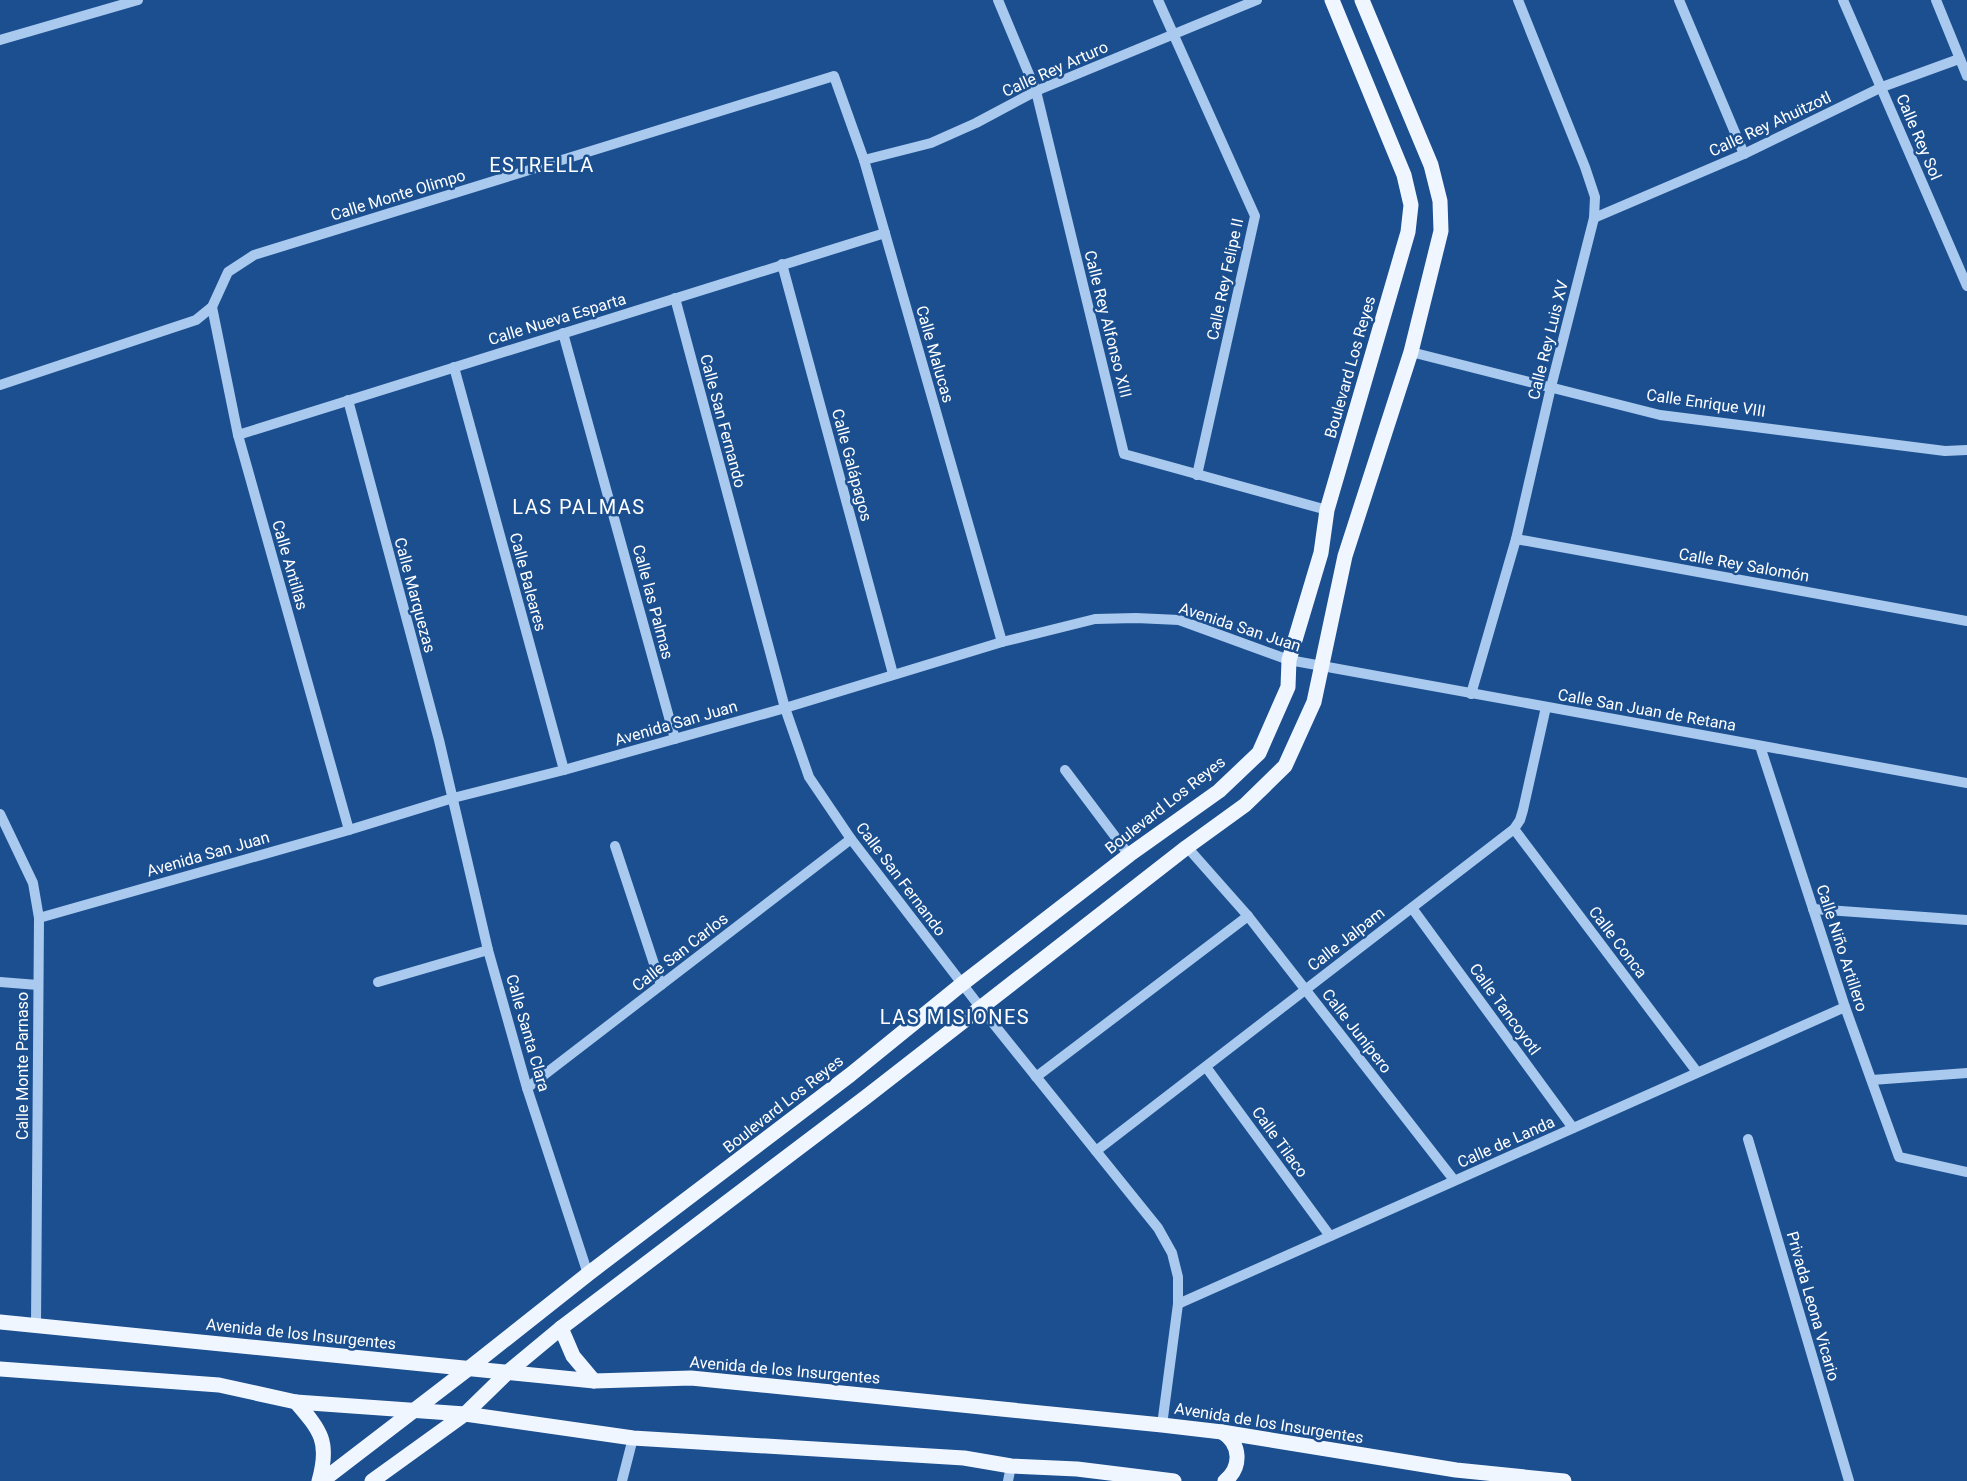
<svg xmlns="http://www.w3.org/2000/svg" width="1967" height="1481" viewBox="0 0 1967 1481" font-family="Roboto,sans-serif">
  <rect width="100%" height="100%" fill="#1b4f8f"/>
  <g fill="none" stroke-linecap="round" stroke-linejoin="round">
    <g stroke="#a9c9ee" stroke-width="10">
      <path d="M 998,0 L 1036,91 L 1124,454 L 1327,510"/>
      <path d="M 1158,0 L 1255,216 L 1197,475"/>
      <path d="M 1679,0 L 1744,154"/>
      <path d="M 1843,0 L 1967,286"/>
      <path d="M 1936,0 L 1967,76"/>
      <path d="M 0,40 L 138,0"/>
      <path d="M 864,160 L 931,143 L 976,123 L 1036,91 L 1257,0"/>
      <path d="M 1594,218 L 1744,154 L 1882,87 L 1959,59"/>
      <path d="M 782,264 L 893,674"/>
      <path d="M 675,298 L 785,708 L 809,777 L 851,839 L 980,1007 L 1158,1228 L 1172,1253 L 1178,1277 L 1178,1304 L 1162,1425"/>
      <path d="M 212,307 L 238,435 L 349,830"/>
      <path d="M 563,333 L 675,739"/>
      <path d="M 1411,352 L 1660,415 L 1945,451 L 1967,450"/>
      <path d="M 454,367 L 564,770"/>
      <path d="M 0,385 L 196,320 L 212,307 L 228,272 L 254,255 L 834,76 L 864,160 L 1002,642"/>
      <path d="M 348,400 L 439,740 L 488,950 L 527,1088 L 588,1274"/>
      <path d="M 238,435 L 885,233"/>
      <path d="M 1516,539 L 1967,621"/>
      <path d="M 1471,694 L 1516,539 L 1551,387 L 1594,218 L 1595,197 L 1585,167 L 1518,0"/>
      <path d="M 1760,746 L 1845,1007 L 1899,1157 L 1967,1172"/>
      <path d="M 1065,770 L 1129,855"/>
      <path d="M 0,814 L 33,883 L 39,918 L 36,1325"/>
      <path d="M 1514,829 L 1697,1072"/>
      <path d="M 615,846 L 661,985"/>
      <path d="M 1187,847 L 1248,916 L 1454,1180"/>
      <path d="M 1412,908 L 1573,1128"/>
      <path d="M 1813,909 L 1967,920"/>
      <path d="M 39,918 L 349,830 L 453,798 L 564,770 L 785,708 L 1002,642 L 1095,619 L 1136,618 L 1179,620 L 1289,660 L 1967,783"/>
      <path d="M 0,982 L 38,985"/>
      <path d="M 378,982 L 488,950"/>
      <path d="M 1206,1067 L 1330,1236"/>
      <path d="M 1036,1077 L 1248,916"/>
      <path d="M 1872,1080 L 1967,1073"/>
      <path d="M 527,1088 L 851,839"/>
      <path d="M 1748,1139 L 1849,1481"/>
      <path d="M 1096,1151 L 1514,829 L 1520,820 L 1523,810 L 1546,707"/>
      <path d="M 1178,1304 L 1845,1007"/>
      <path d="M 622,1481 L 633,1438"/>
      <path d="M 1008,1481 L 1011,1466"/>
    </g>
    <g stroke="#f0f6ff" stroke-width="15">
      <path d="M 0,1322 L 594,1381 L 691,1378 L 1162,1425 L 1222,1432 L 1456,1470 L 1564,1481"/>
      <path d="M 561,1328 L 573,1356 L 594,1381"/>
      <path d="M 0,1369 L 219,1385 L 296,1402 L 465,1414 L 633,1438 L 964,1458 L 1011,1466 L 1077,1469 L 1174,1481"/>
      <path d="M 296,1402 C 321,1431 330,1442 319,1481"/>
      <path d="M 1222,1432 C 1241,1444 1242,1467 1225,1481"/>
      <path d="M 322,1481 L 468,1369 L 588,1274 L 850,1075 L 962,984 L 1129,855 L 1219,791 L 1259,753 L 1288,687 L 1289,660 L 1321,553 L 1327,510 L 1408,232 L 1411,205 L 1404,175 L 1332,0"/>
      <path d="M 372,1481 L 465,1414 L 508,1372 L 561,1328 L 866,1097 L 1187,847 L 1245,805 L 1285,766 L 1314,702 L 1345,556 L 1411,352 L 1441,231 L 1440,201 L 1431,165 L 1362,0"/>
    </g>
  </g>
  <g text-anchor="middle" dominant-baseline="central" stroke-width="5" stroke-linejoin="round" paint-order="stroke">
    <g font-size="16" fill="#fff" stroke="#1b4f8f">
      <text transform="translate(1055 69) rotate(-24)">Calle Rey Arturo</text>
      <text transform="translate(1770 124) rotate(-25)">Calle Rey Ahuitzotl</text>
      <text transform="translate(1919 137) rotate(67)">Calle Rey Sol</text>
      <text transform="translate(398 195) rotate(-17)">Calle Monte Olimpo</text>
      <text transform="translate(1225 279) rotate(-78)">Calle Rey Felipe II</text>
      <text transform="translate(557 319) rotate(-17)">Calle Nueva Esparta</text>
      <text transform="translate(1108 324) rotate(76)">Calle Rey Alfonso XIII</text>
      <text transform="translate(1548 340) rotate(-76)">Calle Rey Luis XV</text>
      <text transform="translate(935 354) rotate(74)">Calle Malucas</text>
      <text transform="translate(1350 367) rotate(-74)">Boulevard Los Reyes</text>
      <text transform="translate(1706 403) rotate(8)">Calle Enrique VIII</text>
      <text transform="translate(723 421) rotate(75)">Calle San Fernando</text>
      <text transform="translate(852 465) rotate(75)">Calle Galápagos</text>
      <text transform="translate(290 565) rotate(74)">Calle Antillas</text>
      <text transform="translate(1744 565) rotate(10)">Calle Rey Salomón</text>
      <text transform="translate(528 582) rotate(75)">Calle Baleares</text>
      <text transform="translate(415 595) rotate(75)">Calle Marquezas</text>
      <text transform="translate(653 602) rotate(75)">Calle las Palmas</text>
      <text transform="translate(1240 627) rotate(18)">Avenida San Juan</text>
      <text transform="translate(1647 710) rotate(10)">Calle San Juan de Retana</text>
      <text transform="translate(676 723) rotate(-16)">Avenida San Juan</text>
      <text transform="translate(1165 805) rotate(-38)">Boulevard Los Reyes</text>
      <text transform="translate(208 854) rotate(-16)">Avenida San Juan</text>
      <text transform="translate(901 879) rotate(53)">Calle San Fernando</text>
      <text transform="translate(1346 939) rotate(-38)">Calle Jalpam</text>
      <text transform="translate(1618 942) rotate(53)">Calle Conca</text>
      <text transform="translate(1842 948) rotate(72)">Calle Niño Artillero</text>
      <text transform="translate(680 952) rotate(-38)">Calle San Carlos</text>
      <text transform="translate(1505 1009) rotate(54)">Calle Tancoyotl</text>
      <text transform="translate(1357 1031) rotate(52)">Calle Junípero</text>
      <text transform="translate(528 1033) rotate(74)">Calle Santa Clara</text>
      <text transform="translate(22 1066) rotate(-90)">Calle Monte Parnaso</text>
      <text transform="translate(783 1104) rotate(-38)">Boulevard Los Reyes</text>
      <text transform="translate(1280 1142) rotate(54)">Calle Tilaco</text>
      <text transform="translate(1506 1142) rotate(-24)">Calle de Landa</text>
      <text transform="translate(1813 1306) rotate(74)">Privada Leona Vicario</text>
      <text transform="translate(301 1334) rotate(6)">Avenida de los Insurgentes</text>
      <text transform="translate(785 1370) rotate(5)">Avenida de los Insurgentes</text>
      <text transform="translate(1269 1423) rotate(9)">Avenida de los Insurgentes</text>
    </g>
    <g font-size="20" letter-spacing="1.5" fill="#fff" stroke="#1b4f8f">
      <text x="542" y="165">ESTRELLA</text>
      <text x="579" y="507">LAS PALMAS</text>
      <text x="955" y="1017">LAS MISIONES</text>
    </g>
  </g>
</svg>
